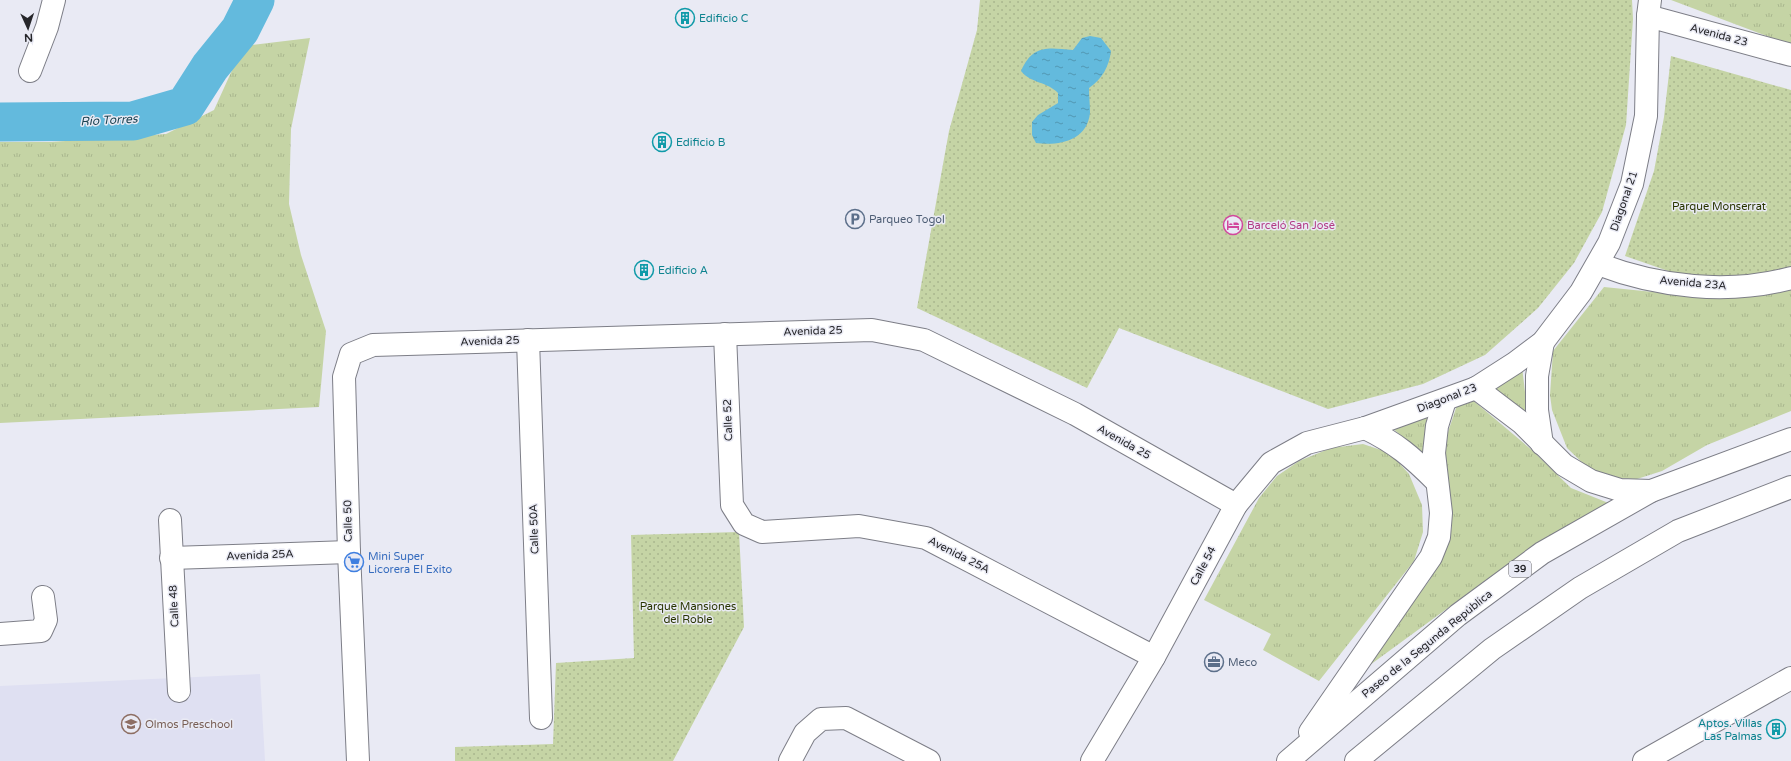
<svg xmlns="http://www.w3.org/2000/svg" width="1791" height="761" viewBox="0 0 1791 761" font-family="'Varela Round',sans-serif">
  <defs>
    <pattern id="grass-tufts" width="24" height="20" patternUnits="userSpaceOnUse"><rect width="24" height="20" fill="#c5d4a5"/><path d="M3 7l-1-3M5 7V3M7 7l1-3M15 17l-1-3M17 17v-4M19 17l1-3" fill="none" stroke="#a9b68e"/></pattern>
    <pattern id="park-dots" width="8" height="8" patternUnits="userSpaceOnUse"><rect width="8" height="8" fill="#c5d4a5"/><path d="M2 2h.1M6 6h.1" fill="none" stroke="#a9b68e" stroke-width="1.8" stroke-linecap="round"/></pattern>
    <pattern id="water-ripples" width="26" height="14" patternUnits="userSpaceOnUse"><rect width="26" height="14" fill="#63badd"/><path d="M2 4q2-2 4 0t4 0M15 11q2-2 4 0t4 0" fill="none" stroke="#5197b3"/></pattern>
  </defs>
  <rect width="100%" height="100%" fill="#e9eaf4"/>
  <path fill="#dfe0f2" d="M 260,674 L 265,761 L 0,761 L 0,686 Z"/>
  <g fill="url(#grass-tufts)">
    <path d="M 1671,0 L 1791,0 L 1791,45 Z"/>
    <path d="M 310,38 L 291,129 L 289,204 L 301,255 L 326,331 L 319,407 L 0,423 L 0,142 L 51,142 L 166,134 L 214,110 L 243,46 Z"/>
    <path d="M 1604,287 L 1673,294 L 1791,287 L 1791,411 L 1707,445 L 1662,471 L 1637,479 L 1609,478 L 1592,472 L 1567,448 L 1552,410 L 1550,395 L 1553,351 Z"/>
    <path d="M 1522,367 L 1529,425 L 1488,389 Z"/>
    <path d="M 1469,397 L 1533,451 L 1571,488 L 1616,506 L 1504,567 L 1359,673 L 1429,581 L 1441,560 L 1449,541 L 1452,526 L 1445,459 L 1448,432 L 1457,405 Z"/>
    <path d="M 1432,413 L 1426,457 L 1391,427 Z"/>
    <path d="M 1363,444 L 1390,453 L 1409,474 L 1422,505 L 1423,532 L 1414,561 L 1319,681 L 1263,650 L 1271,634 L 1204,600 L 1259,498 L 1277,476 L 1299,461 L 1331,448 Z"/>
  </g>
  <g fill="url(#park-dots)">
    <path d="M 980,0 L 1632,0 L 1633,19 L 1626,125 L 1602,212 L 1574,263 L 1538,308 L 1485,355 L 1423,384 L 1328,409 L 1119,328 L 1087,388 L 917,308 L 949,131 L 977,30 Z"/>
    <path d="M 1671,56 L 1791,90 L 1791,268 L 1723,279 L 1674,273 L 1625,256 L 1654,171 L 1664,117 Z"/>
    <path d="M 739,532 L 744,627 L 673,761 L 455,761 L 455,747 L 553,744 L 556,663 L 634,658 L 631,535 Z"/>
  </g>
  <path fill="url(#water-ripples)" d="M 1090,36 L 1101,38 L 1111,51 C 1109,67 1102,79 1089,88 C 1089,96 1090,105 1090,113 C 1087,141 1059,146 1036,143 L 1032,135 L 1032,122 L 1038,115 L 1058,103 L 1058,93 C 1048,82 1030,83 1021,71 C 1033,44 1048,48 1073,50 L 1082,38 Z"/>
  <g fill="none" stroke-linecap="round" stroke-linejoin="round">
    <path stroke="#63badd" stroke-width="39" d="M 0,122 L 133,121 L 185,106 L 210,67 L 240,30 L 255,0"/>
    <defs>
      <g id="minor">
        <path d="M 30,71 L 47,27 L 54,0"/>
        <path d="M 1598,264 C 1658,287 1728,295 1791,278"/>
        <path d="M 725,334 L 732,505 L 744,524 L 762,532 L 859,526 L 926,538 L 1154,657"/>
        <path d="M 528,340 L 541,718"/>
        <path d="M 170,520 L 179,691"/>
        <path d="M 171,558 L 349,552"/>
        <path d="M 0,634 L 41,631 L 46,620 L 43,597"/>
        <path d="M 358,761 L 349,552 L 344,377 L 351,354 L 373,345 L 872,330 L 924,340 L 1075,414 L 1236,505"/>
        <path d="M 790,761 L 805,733 L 821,719 L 846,718 L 929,761"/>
        <path d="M 1092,761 L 1154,657 L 1236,505 L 1271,463 L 1307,443 L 1365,428 L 1476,388 L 1515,363 L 1543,342 L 1581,292 L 1609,243 L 1632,184 L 1646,116 L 1648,16 L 1791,55"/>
        <path d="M 1644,761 L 1791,678"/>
      </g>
      <g id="highway">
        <path d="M 1648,16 L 1650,0"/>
        <path d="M 1476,388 L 1522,423 L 1564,465 L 1591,481 L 1620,490 L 1651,491"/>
        <path d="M 1365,428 C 1396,443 1412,457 1436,481"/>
        <path d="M 1542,444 L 1537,410 L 1537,376 L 1543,342"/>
        <path d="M 1310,732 L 1431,557 L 1439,537 L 1441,513 L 1434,453 L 1437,426 L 1445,400"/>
        <path d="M 1288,761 L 1458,615 L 1542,553 L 1651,491 L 1791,439"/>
        <path d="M 1356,761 L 1492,649 L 1580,588 L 1678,531 L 1791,487"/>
      </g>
    </defs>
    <use href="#minor" stroke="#7d7e87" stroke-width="24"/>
    <use href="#highway" stroke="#7d7e87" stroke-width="24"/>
    <use href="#minor" stroke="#fff" stroke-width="22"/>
    <use href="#highway" stroke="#fff" stroke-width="22"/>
  </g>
  <defs>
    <symbol id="building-ring" viewBox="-11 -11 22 22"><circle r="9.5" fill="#e9eaf4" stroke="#0f9aa8" stroke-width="1.5"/><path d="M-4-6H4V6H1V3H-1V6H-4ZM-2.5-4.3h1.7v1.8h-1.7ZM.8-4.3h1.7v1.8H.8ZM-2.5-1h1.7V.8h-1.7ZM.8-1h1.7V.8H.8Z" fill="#0f9aa8"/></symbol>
    <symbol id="parking-ring" viewBox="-11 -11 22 22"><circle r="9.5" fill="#e9eaf4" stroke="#5c6f8a" stroke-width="1.5"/><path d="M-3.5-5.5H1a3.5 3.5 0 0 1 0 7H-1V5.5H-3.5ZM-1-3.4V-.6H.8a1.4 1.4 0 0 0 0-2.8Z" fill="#5c6f8a"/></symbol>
    <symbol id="hotel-ring" viewBox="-11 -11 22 22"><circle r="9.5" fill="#e9eaf4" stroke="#d1479c" stroke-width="1.5"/><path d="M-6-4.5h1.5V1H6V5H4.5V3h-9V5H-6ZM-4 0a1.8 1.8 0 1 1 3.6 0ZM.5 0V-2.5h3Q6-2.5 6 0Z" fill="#d1479c"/></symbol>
    <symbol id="supermarket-ring" viewBox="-11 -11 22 22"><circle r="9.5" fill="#e9eaf4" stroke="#3f7fe0" stroke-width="1.5"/><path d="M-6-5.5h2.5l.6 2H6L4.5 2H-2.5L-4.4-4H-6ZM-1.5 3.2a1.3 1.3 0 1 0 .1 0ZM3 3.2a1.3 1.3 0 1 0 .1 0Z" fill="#3f7fe0"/></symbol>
    <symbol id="office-ring" viewBox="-11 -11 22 22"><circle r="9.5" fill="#e9eaf4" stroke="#5c6f8a" stroke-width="1.5"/><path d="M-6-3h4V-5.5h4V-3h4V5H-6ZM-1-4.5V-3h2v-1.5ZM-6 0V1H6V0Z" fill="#5c6f8a"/></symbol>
    <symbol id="school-ring" viewBox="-11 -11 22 22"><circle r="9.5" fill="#e9eaf4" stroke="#8d6e63" stroke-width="1.5"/><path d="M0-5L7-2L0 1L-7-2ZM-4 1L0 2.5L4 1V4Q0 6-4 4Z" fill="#8d6e63"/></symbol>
  </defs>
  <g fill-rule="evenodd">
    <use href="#building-ring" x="674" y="7" width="22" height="22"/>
    <use href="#building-ring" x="651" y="131" width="22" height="22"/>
    <use href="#parking-ring" x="844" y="208" width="22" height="22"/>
    <use href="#hotel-ring" x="1222" y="214" width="22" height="22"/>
    <use href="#building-ring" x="633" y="259" width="22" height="22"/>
    <use href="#supermarket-ring" x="343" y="551" width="22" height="22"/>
    <use href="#office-ring" x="1203" y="651" width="22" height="22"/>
    <use href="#school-ring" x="120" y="713" width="22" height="22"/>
    <use href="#building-ring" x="1765" y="718" width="22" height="22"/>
  </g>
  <g text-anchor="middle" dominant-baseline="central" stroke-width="3" stroke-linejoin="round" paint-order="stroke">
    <rect fill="#e9eaf4" stroke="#606167" stroke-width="1" x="1509" y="561" width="22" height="16" rx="3"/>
    <g font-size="10" font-weight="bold" fill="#26262a">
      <text x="1520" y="569">39</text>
    </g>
    <g font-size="11" fill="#0d838f" stroke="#e9eaf4" text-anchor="start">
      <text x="699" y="18">Edificio C</text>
      <text x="676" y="142">Edificio B</text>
      <text x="658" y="270">Edificio A</text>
      <text x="1762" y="723" text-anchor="end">Aptos. Villas<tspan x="1762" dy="13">Las Palmas</tspan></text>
    </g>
    <g font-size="11" fill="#26262a" stroke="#e9eaf4">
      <text transform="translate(1719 35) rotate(15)">Avenida 23</text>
      <text transform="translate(1624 201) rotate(-71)">Diagonal 21</text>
      <text transform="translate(1693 283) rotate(5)">Avenida 23A</text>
      <text transform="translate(813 331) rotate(-2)">Avenida 25</text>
      <text transform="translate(490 341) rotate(-2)">Avenida 25</text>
      <text transform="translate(1447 398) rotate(-21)">Diagonal 23</text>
      <text transform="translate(728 420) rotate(-92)">Calle 52</text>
      <text transform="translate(1124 442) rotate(29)">Avenida 25</text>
      <text transform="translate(348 521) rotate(-91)">Calle 50</text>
      <text transform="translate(534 529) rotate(-92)">Calle 50A</text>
      <text transform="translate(260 555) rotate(-2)">Avenida 25A</text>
      <text transform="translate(959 555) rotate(27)">Avenida 25A</text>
      <text transform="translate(1203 566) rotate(-62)">Calle 54</text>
      <text transform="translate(174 606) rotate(-93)">Calle 48</text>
      <text transform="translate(1427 644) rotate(-39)">Paseo de la Segunda República</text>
    </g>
    <g font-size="11" fill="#293500" stroke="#e9eaf4">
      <text x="1719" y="206">Parque Monserrat</text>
      <text x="688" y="606">Parque Mansiones<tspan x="688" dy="13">del Roble</tspan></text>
    </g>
    <g font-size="11" fill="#4e5e75" stroke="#e9eaf4" text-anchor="start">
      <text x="869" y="219">Parqueo Togol</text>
      <text x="1228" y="662">Meco</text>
    </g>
    <g font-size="11" fill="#b23c85" stroke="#e9eaf4" text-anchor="start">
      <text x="1247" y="225">Barceló San José</text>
    </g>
    <g font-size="11" fill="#366cbe" stroke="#e9eaf4" text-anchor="start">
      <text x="368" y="556">Mini Super<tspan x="368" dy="13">Licorera El Exito</tspan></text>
    </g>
    <g font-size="11" fill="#785e54" stroke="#e9eaf4" text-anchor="start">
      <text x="145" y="724">Olmos Preschool</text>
    </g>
    <g font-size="12" font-style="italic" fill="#1b4352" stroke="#e9eaf4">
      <text transform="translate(109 120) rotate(-3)">Río Torres</text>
    </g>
  </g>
  <g transform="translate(28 28) rotate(177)" stroke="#e9eaf4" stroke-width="3" paint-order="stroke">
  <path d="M0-3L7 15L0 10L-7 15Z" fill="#26262a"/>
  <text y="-6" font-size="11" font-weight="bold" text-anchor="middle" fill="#26262a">N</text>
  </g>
</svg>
